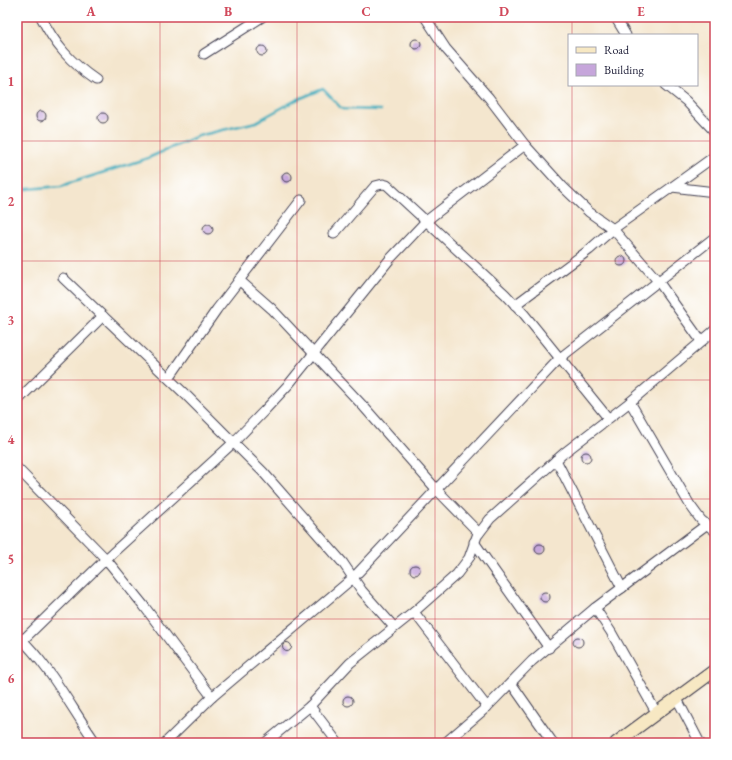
<svg xmlns="http://www.w3.org/2000/svg" width="732" height="760" viewBox="0 0 732 760" font-family="'EB Garamond',serif">
  <rect width="100%" height="100%" fill="#fff"/>
  <filter id="ink" filterUnits="userSpaceOnUse"><feTurbulence type="fractalNoise" baseFrequency=".025" numOctaves="2"/><feDisplacementMap in="SourceGraphic" scale="8" xChannelSelector="R" yChannelSelector="G"/><feConvolveMatrix kernelMatrix="1 2 1 2 8 2 1 2 1" color-interpolation-filters="sRGB"/></filter>
  <filter id="wash" filterUnits="userSpaceOnUse"><feTurbulence type="fractalNoise" baseFrequency=".012" numOctaves="4" result="noise"/><feDisplacementMap in="SourceGraphic" scale="16" xChannelSelector="R" yChannelSelector="G"/><feGaussianBlur stdDeviation="0.9" result="paint"/><feColorMatrix in="noise" values="0 0 0 0 0 0 0 0 0 0 0 0 0 0 0 0 0 1.4 0 .05"/><feComposite in="paint" operator="in"/></filter>
  <g filter="url(#wash)">
    <rect width="100%" height="100%" fill="#f4e6ce"/>
    <g fill="none" stroke-linecap="round" stroke-linejoin="round">
      <path stroke="#41aebf" stroke-width="2.5" d="M 17,190 L 61,186 L 148,158 L 198,136 L 256,122 L 296,100 L 323,89 L 342,109 L 381,110"/>
    </g>
    <g id="blocks">
      <g fill="#c6a6db">
        <circle cx="416" cy="44" r="5"/>
        <circle cx="262" cy="51" r="5"/>
        <circle cx="41" cy="116" r="5"/>
        <circle cx="103" cy="118" r="5"/>
        <circle cx="287" cy="177" r="5"/>
        <circle cx="208" cy="229" r="5"/>
        <circle cx="621" cy="261" r="5"/>
        <circle cx="586" cy="457" r="5"/>
        <circle cx="540" cy="549" r="5"/>
        <circle cx="415" cy="570" r="5"/>
        <circle cx="545" cy="597" r="5"/>
        <circle cx="578" cy="642" r="5"/>
        <circle cx="287" cy="647" r="4.5"/>
        <circle cx="348" cy="701" r="5"/>
      </g>
    </g>
  </g>
  <g filter="url(#ink)">
    <use href="#blocks" fill-opacity="0" stroke="#423f51" stroke-width="1"/>
    <g fill="none" stroke-linecap="round" stroke-linejoin="round">
      <defs>
        <g id="street">
          <path d="M 41,17 C 55,45 70,62 96,80"/>
          <path d="M 425,17 L 446,49 L 489,98 L 525,145 L 563,187 L 589,212 L 613,229 L 658,281 L 701,341"/>
          <path d="M 615,17 L 626,35"/>
          <path d="M 204,54 L 262,17"/>
          <path d="M 666,85 L 686,101 L 715,132"/>
          <path d="M 672,187 L 715,156"/>
          <path d="M 334,234 L 375,186 L 383,184 L 387,185 L 505,294 L 524,314 L 608,418"/>
          <path d="M 63,278 L 187,396 L 263,472 L 343,563 L 362,591 L 394,627"/>
          <path d="M 239,280 L 272,309 L 364,407 L 437,490 L 479,533"/>
          <path d="M 515,305 L 589,250 L 613,229 L 672,187 L 715,192"/>
          <path d="M 169,378 L 217,309 L 301,200"/>
          <path d="M 17,401 L 103,316"/>
          <path d="M 630,402 L 690,505 L 701,520 L 715,531"/>
          <path d="M 556,460 L 622,588"/>
          <path d="M 17,468 L 106,559 L 144,606 L 212,697"/>
          <path d="M 474,542 L 549,648"/>
          <path d="M 595,608 L 611,632 L 656,712"/>
          <path d="M 414,612 L 487,707"/>
          <path d="M 17,635 C 50,666 70,706 96,743"/>
          <path d="M 23,640 L 106,559 L 233,443 L 264,411 L 289,384 L 390,259 L 426,221 L 525,145"/>
          <path d="M 511,683 L 553,743"/>
          <path d="M 676,697 L 700,743"/>
          <path d="M 310,706 L 338,743"/>
          <path d="M 165,743 L 212,697 L 353,578 L 560,358 L 715,237"/>
          <path d="M 265,743 L 310,706 L 350,663 L 414,612 L 457,574 L 469,558 L 477,536 L 490,519 L 564,453 L 630,402 L 715,330"/>
          <path d="M 445,743 L 487,707 L 532,661 L 595,608 L 706,525"/>
        </g>
        <path id="secondary" d="M 616,743 L 715,670"/>
      </defs>
      <use href="#street" stroke="#423f51" stroke-width="11"/>
      <use href="#secondary" stroke="#423f51" stroke-width="14"/>
      <use href="#street" stroke="#fff" stroke-width="9"/>
      <use href="#secondary" stroke="#f7e8c3" stroke-width="12"/>
    </g>
  </g>
  <path fill="none" stroke="#d1495b" stroke-width="1" stroke-opacity="0.55" d="M 160,17 L 160,743M 297,17 L 297,743M 435,17 L 435,743M 572,17 L 572,35M 572,85 L 572,743M 17,141 L 715,141M 17,261 L 715,261M 17,380 L 715,380M 17,499 L 715,499M 17,619 L 715,619"/>
  <rect width="732" height="760" fill="none" stroke="#fff" stroke-width="44"/>
  <rect x="568" y="34" width="130" height="52" fill="#ffffff" stroke="#a7a7b1"/>
  <rect x="576" y="47" width="20" height="6" fill="#f7e8c3" stroke="#a7a7b1"/>
  <text x="604" y="54" font-size="12" fill="#22223b">Road</text>
  <rect x="576" y="64" width="20" height="12" fill="#c6a6db" stroke="#a7a7b1"/>
  <text x="604" y="74" font-size="12" fill="#22223b">Building</text>
  <rect x="22" y="22" width="688" height="716" fill="none" stroke="#d1495b" stroke-width="1.5"/>
  <g font-size="13" text-anchor="middle" font-weight="bold" fill="#d1495b">
    <text x="91" y="16">A</text>
    <text x="228" y="16">B</text>
    <text x="366" y="16">C</text>
    <text x="504" y="16">D</text>
    <text x="641" y="16">E</text>
    <text x="11" y="86">1</text>
    <text x="11" y="206">2</text>
    <text x="11" y="325">3</text>
    <text x="11" y="444">4</text>
    <text x="11" y="564">5</text>
    <text x="11" y="683">6</text>
  </g>
</svg>
